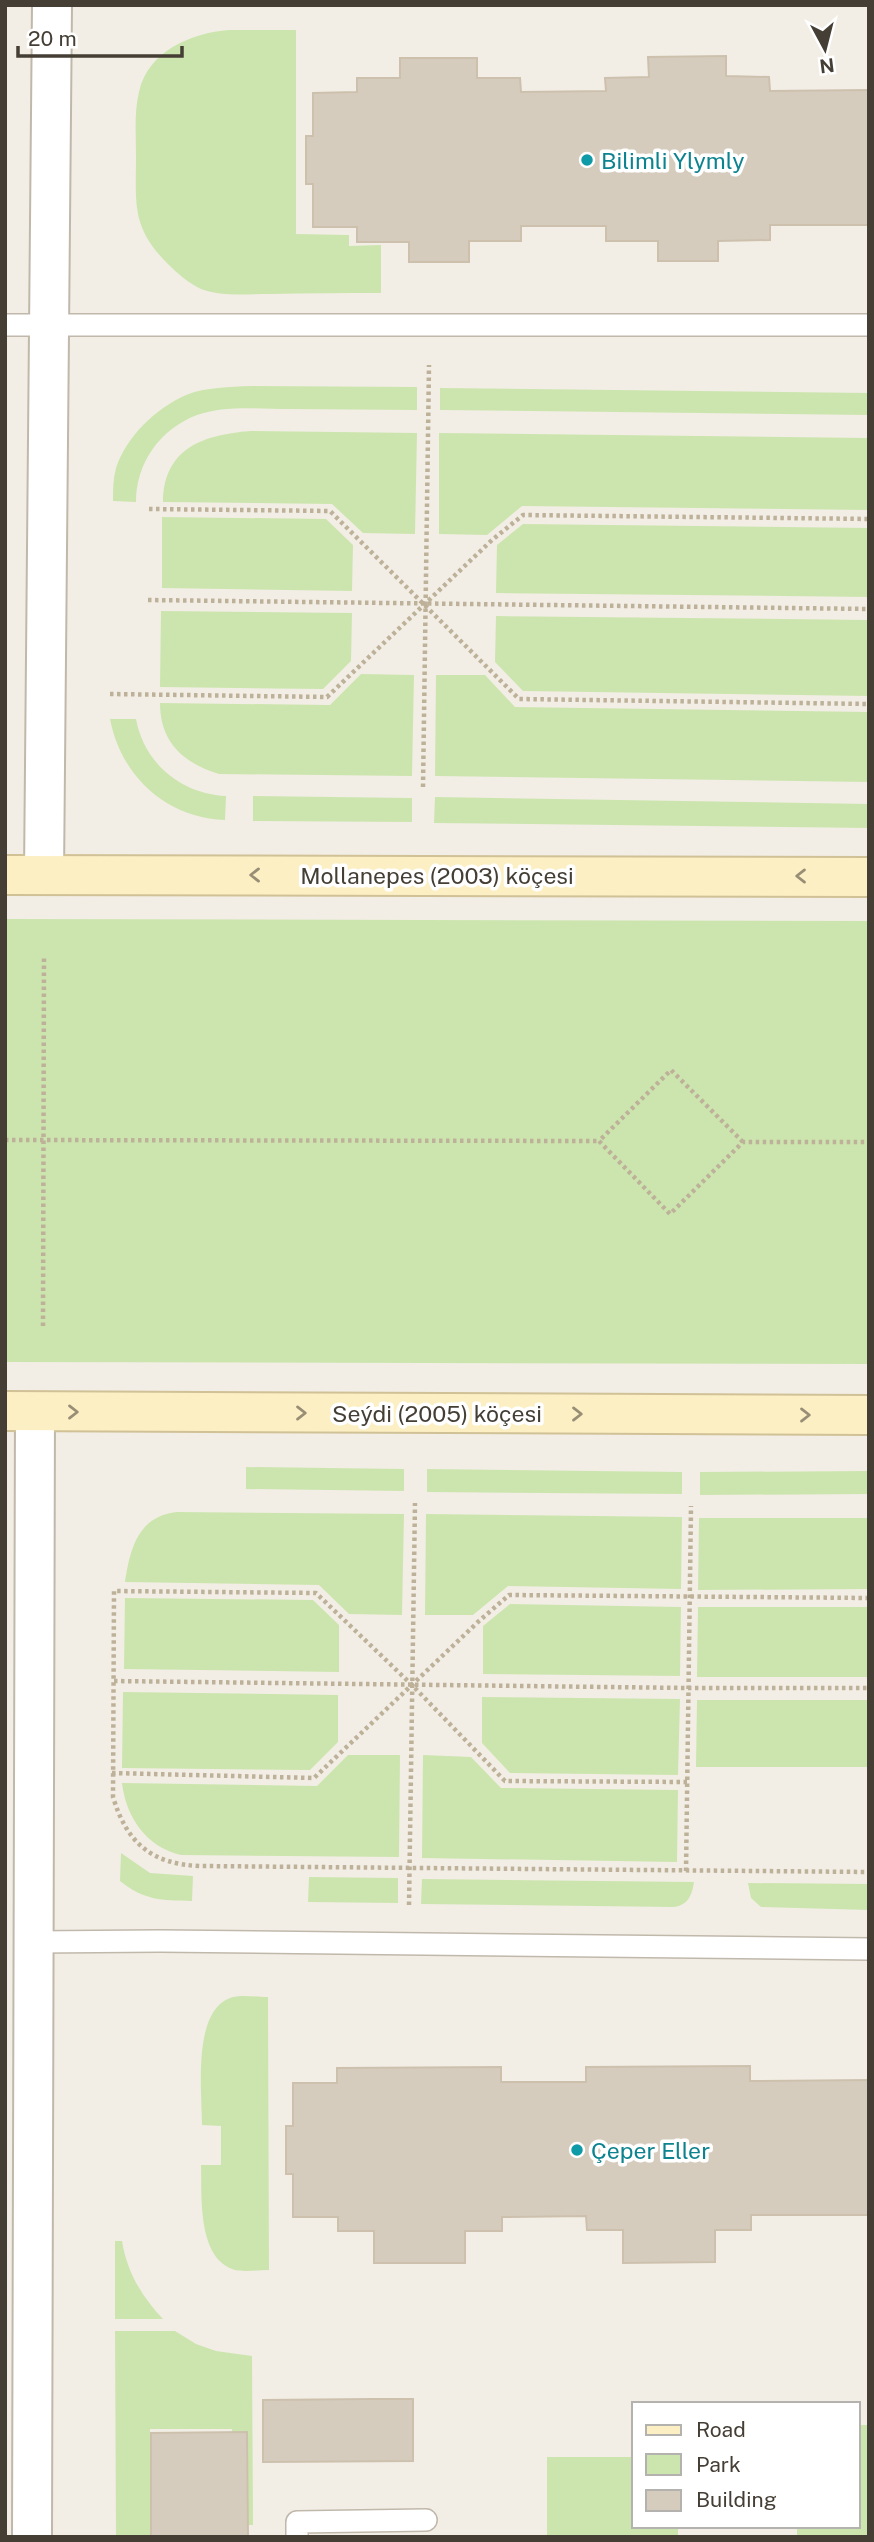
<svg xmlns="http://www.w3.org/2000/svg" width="874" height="2542" viewBox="0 0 874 2542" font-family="'Public Sans',sans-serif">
  <rect width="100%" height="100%" fill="#f2eee5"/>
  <g fill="#cce5ae">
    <path d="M 229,30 L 296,30 L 296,234 L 349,235 L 349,246 L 381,245 L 381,293 C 344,293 307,293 270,294 C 248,294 222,297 201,289 C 188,283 177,273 167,263 C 131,227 136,203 136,156 C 136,134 134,113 139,92 C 148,51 191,33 229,30 Z"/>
    <path d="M 251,386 L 417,387 L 417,410 C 374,410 331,409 288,409 C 259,409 225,405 197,415 C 160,429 136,463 136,502 L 113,501 C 113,490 113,479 116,468 C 127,436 155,409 186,395 C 206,387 230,387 251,386 Z"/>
    <path d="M 440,388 L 869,393 L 869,415 L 440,410 Z"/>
    <path d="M 250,431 L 417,433 L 415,534 L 363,533 L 332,504 L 163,502 C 164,448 203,435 250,431 Z"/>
    <path d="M 439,433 L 869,438 L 869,510 L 522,506 L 487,535 L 439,534 Z"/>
    <path d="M 162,517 L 326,519 L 353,545 L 352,591 L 162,588 Z"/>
    <path d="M 523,524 L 869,528 L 869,597 L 496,593 L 497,545 Z"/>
    <path d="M 161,611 L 352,613 L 351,661 L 323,689 L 160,687 Z"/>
    <path d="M 496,616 L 869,620 L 869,696 L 523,691 L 495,662 Z"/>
    <path d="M 361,674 L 414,675 L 412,776 L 219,774 C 183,763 160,742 160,703 L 330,705 Z"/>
    <path d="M 436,675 L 485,675 L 515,707 L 869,712 L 869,782 L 435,776 Z"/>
    <path d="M 110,719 L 136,719 C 144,763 181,794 226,796 L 225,820 C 166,818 121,776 110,719 Z"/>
    <path d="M 253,796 L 412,798 L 412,822 L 253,821 Z"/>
    <path d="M 435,797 L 869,804 L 869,828 L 434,823 Z"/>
    <path d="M 5,919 L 869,921 L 869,1364 L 5,1362 Z"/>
    <path d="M 246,1467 L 404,1469 L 404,1491 L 246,1489 Z"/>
    <path d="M 427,1469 L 682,1472 L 682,1494 L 427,1492 Z"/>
    <path d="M 869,1471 L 869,1494 L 700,1495 L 700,1472 Z"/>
    <path d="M 177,1512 L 404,1514 L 402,1615 L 349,1614 L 319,1585 L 125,1582 C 130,1549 138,1516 177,1512 Z"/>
    <path d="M 426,1514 L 682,1517 L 681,1589 L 508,1586 L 473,1615 L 425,1615 Z"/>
    <path d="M 699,1518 L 869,1518 L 869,1589 L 698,1590 Z"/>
    <path d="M 125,1598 L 313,1600 L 339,1625 L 339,1672 L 124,1669 Z"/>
    <path d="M 510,1604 L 681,1607 L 680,1676 L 483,1674 L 483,1626 Z"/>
    <path d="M 698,1607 L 869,1607 L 869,1677 L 697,1677 Z"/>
    <path d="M 123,1692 L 338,1695 L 338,1742 L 310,1770 L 122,1768 Z"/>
    <path d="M 482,1697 L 680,1699 L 678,1775 L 510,1773 L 482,1743 Z"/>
    <path d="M 697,1700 L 869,1700 L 869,1767 L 696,1767 Z"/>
    <path d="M 348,1755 L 400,1755 L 399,1857 L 181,1855 C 146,1847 126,1817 122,1783 L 317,1786 Z"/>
    <path d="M 423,1755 L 471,1757 L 501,1788 L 678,1790 L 677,1862 L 422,1858 Z"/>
    <path d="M 121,1853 L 150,1873 L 193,1876 L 192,1901 C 161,1900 145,1901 120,1881 Z"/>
    <path d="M 309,1877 L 398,1878 L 398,1903 L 308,1902 Z"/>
    <path d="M 422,1879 L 694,1882 C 692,1895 688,1905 674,1907 L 421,1904 Z"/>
    <path d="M 748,1883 L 869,1884 L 869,1910 L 761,1907 L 751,1898 Z"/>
    <path d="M 268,1997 L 269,2270 C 258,2270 245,2272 235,2270 C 197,2259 202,2196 201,2165 L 221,2165 L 221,2126 L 202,2125 C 202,2093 192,2012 230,1998 C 240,1994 257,1997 268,1997 Z"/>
    <path d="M 115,2241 L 122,2241 C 127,2272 142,2297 163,2319 L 115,2319 Z"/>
    <path d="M 115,2331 L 175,2331 L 196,2344 L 216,2351 L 252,2356 L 253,2525 L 232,2525 L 232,2429 L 150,2429 L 150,2537 L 116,2537 Z"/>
    <path d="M 858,2425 L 869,2425 L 869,2537 L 797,2537 L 797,2526 L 858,2526 Z"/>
    <path d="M 547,2457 L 634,2457 L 634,2526 L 678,2526 L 678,2537 L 547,2537 Z"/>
  </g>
  <g fill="#d6ccbe" stroke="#cdc1ae" stroke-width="2">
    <path d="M 726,56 L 726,76 L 769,77 L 770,91 L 869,90 L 869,225 L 770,225 L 770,240 L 718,241 L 718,261 L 658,261 L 658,241 L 606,241 L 606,226 L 521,226 L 521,241 L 469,241 L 469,262 L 409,262 L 409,242 L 357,242 L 357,227 L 313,227 L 313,184 L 306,184 L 306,136 L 313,136 L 313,93 L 357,92 L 357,78 L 400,78 L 400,58 L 477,58 L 477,78 L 520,78 L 521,92 L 606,91 L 605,78 L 649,77 L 648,57 Z"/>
    <path d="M 750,2066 L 750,2081 L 869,2080 L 869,2215 L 751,2215 L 751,2230 L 715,2230 L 715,2262 L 623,2263 L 623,2230 L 587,2230 L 586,2216 L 502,2217 L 502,2231 L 465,2231 L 465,2263 L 374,2263 L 374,2231 L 338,2231 L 338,2217 L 293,2217 L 293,2174 L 286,2174 L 286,2126 L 293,2126 L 293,2083 L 337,2083 L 337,2068 L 501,2067 L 501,2082 L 586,2082 L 586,2067 Z"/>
    <path d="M 372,2399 L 413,2399 L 413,2461 L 263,2462 L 263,2400 Z"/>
    <path d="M 247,2432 L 248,2537 L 151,2537 L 151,2433 Z"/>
  </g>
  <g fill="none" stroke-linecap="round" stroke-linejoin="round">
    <defs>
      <g id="lane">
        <path d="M 5,325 L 869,325"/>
        <path d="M 33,1942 L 160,1941 L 869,1949"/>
        <path d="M 297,2537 L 297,2522 L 426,2520"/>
      </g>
      <g id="street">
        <path d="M 44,875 L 52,5"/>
        <path d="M 32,2537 L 35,1412"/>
      </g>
      <g id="secondary">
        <path d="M 5,875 L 869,877"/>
        <path d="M 5,1411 L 869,1415"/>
      </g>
    </defs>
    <use href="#lane" stroke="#c0b8ab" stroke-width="24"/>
    <use href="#street" stroke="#c0b8ab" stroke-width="42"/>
    <use href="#secondary" stroke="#d0c196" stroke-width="42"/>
    <g stroke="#beb199" stroke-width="4.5" stroke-dasharray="3.5 3.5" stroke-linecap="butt">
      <path d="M 149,509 L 330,511 L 519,699 L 869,704"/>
      <path d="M 148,600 L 869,609"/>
      <path d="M 110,694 L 327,697 L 492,540 L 523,515 L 869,519"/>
      <path d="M 423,787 L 429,365"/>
      <path d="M 5,1140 L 599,1141"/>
      <path d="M 743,1142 L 671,1070 L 599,1141 L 670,1214 L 743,1142 L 869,1142"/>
      <path d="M 43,1326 L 44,955"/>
      <path d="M 114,1681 L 688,1688 L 869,1688"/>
      <path d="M 112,1773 L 314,1778 L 479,1621 L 509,1595 L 869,1598"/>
      <path d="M 687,1782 L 505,1781 L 412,1685 L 316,1593 L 114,1591 L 113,1797 C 127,1843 151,1864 200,1866 L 869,1872"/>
      <path d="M 686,1871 L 691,1506"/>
      <path d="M 409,1905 L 415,1503"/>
    </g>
    <use href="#lane" stroke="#fff" stroke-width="21"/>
    <use href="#street" stroke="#fff" stroke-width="38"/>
    <use href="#secondary" stroke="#fcefc4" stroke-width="38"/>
  </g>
  <defs><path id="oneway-chevron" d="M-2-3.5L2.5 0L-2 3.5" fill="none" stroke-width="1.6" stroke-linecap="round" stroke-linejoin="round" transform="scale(1.75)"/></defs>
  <g stroke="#978e75">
    <use href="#oneway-chevron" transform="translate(255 875) rotate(-180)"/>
    <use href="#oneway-chevron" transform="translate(801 876) rotate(-180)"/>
    <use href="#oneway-chevron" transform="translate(73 1412)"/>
    <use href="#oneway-chevron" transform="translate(301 1413)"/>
    <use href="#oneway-chevron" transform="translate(577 1414)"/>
    <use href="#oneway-chevron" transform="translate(805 1415)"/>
  </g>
  <g fill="#0f9aa8" stroke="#fff" stroke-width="2.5">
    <circle cx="587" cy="160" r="7"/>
    <circle cx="577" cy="2150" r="7"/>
  </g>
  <g text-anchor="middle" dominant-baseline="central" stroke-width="7" stroke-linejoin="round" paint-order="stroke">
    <g font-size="23" fill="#0d838f" stroke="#fff" text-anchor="start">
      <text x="601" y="160">Bilimli Ylymly</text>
      <text x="591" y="2150">Çeper Eller</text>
    </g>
    <g font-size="23" fill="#443e35" stroke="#fff">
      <text x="437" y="875">Mollanepes (2003) köçesi</text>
      <text x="437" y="1413">Seýdi (2005) köçesi</text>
    </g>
  </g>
  <rect width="874" height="2542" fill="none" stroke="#443e35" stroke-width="14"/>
  <rect x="632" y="2402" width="228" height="126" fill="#ffffff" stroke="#b4b2ae" stroke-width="2"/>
  <rect x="646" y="2425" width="35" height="10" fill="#fcefc4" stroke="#b4b2ae" stroke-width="2"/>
  <text x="696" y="2437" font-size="21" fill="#443e35">Road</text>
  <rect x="646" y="2454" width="35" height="21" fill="#cce5ae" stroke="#b4b2ae" stroke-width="2"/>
  <text x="696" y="2472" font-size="21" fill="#443e35">Park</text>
  <rect x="646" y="2490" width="35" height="21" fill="#d6ccbe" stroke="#b4b2ae" stroke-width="2"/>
  <text x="696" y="2507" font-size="21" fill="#443e35">Building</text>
  <g transform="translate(825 49) rotate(173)" stroke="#ffffff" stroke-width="5" paint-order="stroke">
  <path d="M0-5L12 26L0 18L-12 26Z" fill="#443e35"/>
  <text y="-10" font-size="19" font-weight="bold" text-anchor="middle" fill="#443e35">N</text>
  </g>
  <path d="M18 46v10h164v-10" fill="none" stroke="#443e35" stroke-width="3.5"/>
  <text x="28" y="46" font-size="21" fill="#443e35" stroke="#ffffff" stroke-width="5" paint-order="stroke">20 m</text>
</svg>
